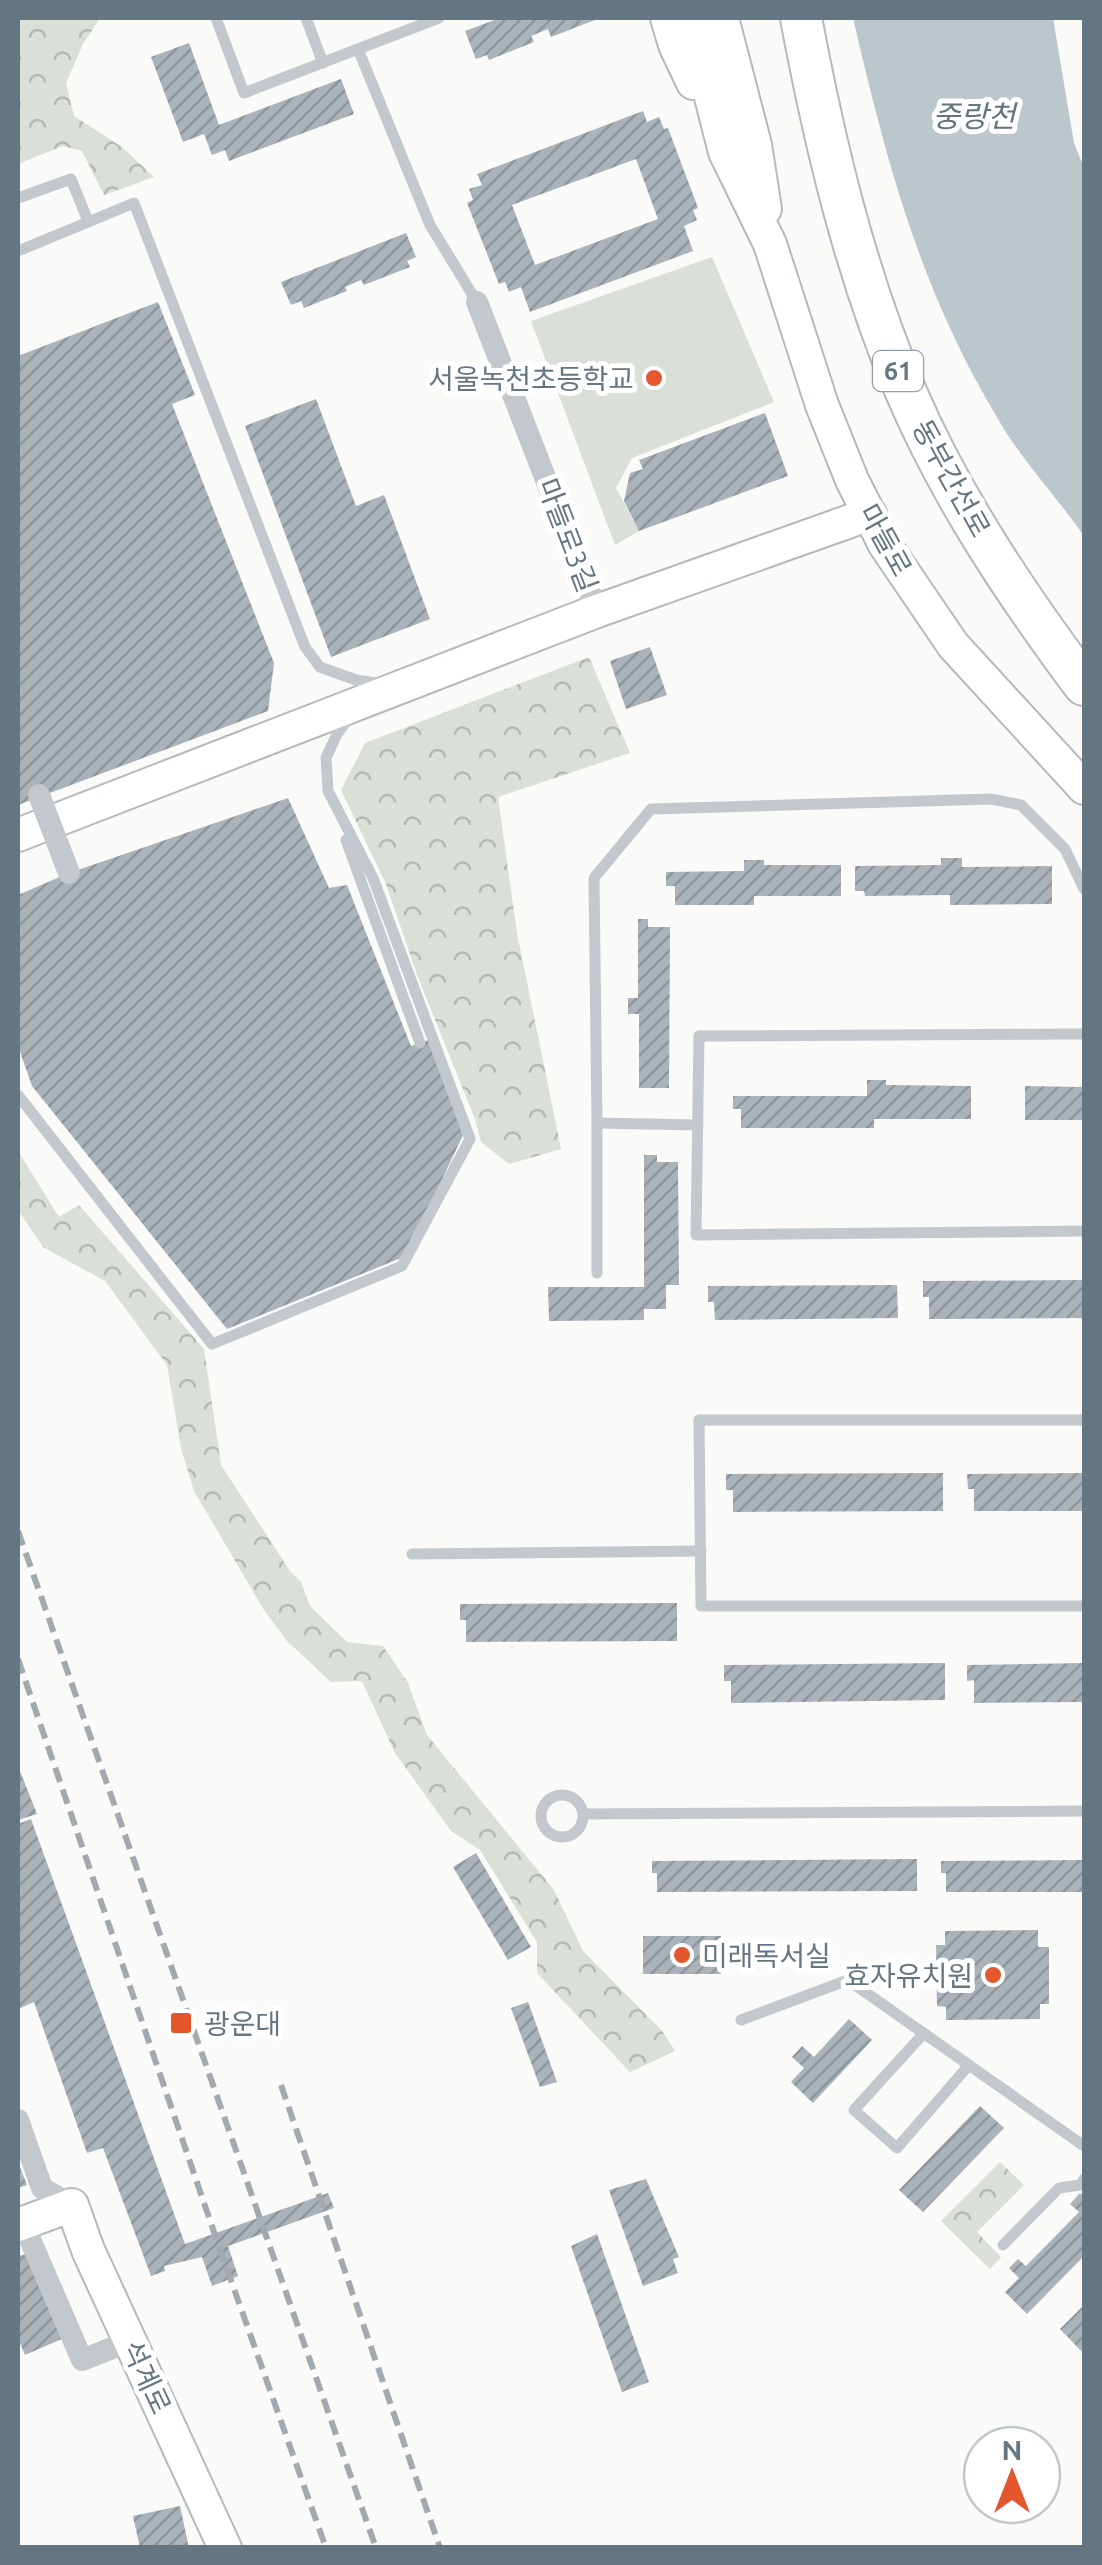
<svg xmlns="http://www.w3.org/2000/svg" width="1102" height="2565" viewBox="0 0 1102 2565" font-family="Ubuntu,'Noto Sans KR',sans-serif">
  <defs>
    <pattern id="forest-crowns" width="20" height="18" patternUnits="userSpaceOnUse" patternTransform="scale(2.5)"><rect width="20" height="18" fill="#dadfd7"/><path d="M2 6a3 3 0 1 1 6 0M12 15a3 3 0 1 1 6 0" fill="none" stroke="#b4b9b4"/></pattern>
    <pattern id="building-hatch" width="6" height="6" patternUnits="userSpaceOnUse" patternTransform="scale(2.5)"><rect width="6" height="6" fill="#aab3b9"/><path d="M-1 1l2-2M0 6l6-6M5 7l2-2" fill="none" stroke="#8e969c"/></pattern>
  </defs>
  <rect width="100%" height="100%" fill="#fafaf8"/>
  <g fill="url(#forest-crowns)">
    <path d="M 18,18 L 100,18 L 83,44 L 66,83 L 74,116 L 122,147 L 154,177 L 104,195 L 82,151 L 63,146 L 18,164 Z"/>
    <path d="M 589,657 L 630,753 L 498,797 L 517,933 L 561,1149 L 509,1164 L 481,1142 L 475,1119 L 417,975 L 386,884 L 341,790 L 365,743 Z"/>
    <path d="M 18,1151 L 59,1217 L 79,1205 L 204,1349 L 221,1465 L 290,1571 L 301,1582 L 310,1606 L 347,1642 L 383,1646 L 408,1683 L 427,1735 L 554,1890 L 583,1951 L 663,2032 L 675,2051 L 630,2072 L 537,1973 L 537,1942 L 480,1850 L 451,1831 L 395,1753 L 362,1681 L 331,1682 L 287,1641 L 264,1610 L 194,1491 L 181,1448 L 167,1365 L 105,1281 L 43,1247 L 18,1210 Z"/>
    <path d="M 1000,2162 L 1024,2185 L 977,2232 L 1001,2257 L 990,2269 L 941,2221 Z"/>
  </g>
  <path fill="#dadfd7" d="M 712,257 L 774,402 L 632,458 L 616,488 L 639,531 L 615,545 L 531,321 Z"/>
  <path fill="#bbc7cb" d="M 853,18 L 1053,18 L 1074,143 L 1084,168 L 1084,536 C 1057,497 1022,461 998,419 C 920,289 887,164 853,18 Z"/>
  <g fill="url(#building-hatch)" fill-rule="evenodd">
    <path d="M 500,18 L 600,18 L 551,37 L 548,29 L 531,36 L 534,42 L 489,60 L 487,55 L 476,59 L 465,31 Z"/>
    <path d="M 189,43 L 219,125 L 341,79 L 354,114 L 229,161 L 225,150 L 212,155 L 204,134 L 183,142 L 151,57 Z"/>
    <path d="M 643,111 L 647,122 L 659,117 L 664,129 L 668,128 L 698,208 L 693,210 L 697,220 L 684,226 L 693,251 L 530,312 L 521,287 L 509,292 L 505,282 L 499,284 L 467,203 L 473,200 L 469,189 L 482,185 L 477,174 ZM 636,159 L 658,219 L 535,265 L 512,205 Z"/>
    <path d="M 406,233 L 416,257 L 407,261 L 410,267 L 364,285 L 361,280 L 345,287 L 347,291 L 304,308 L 301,301 L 291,305 L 281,282 Z"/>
    <path d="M 158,302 L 195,395 L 172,404 L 274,663 L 268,711 L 18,805 L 18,356 Z"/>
    <path d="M 316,399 L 356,506 L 384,495 L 430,619 L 331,657 L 245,426 Z"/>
    <path d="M 765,413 L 788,476 L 639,531 L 624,501 L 630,473 L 643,469 L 639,460 Z"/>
    <path d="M 650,647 L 667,695 L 626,709 L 610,661 Z"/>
    <path d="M 288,798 L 329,888 L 347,885 L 411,1046 L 428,1040 L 463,1135 L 406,1256 L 227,1329 L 32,1086 L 18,1046 L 18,895 L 69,873 Z"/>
    <path d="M 941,858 L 962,858 L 962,867 L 1052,866 L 1052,904 L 950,905 L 950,895 L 865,896 L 864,891 L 855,891 L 855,866 L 941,865 Z"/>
    <path d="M 744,860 L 764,860 L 764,865 L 841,865 L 841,896 L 754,896 L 754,905 L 675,905 L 675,886 L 666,886 L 666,872 L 744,871 Z"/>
    <path d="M 638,919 L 648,919 L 648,927 L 670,927 L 669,1088 L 639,1088 L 639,1014 L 628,1014 L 628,998 L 638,998 Z"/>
    <path d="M 867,1080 L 886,1080 L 886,1085 L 971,1086 L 971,1119 L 874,1119 L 874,1128 L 741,1128 L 741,1109 L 733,1109 L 733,1096 L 867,1096 Z"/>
    <path d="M 1025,1086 L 1084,1087 L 1084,1120 L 1025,1120 Z"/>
    <path d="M 644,1155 L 657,1155 L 657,1162 L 678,1162 L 679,1285 L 666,1285 L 666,1309 L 644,1309 L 644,1320 L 549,1321 L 548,1287 L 644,1287 Z"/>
    <path d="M 1084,1280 L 1084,1318 L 929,1319 L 929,1297 L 923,1297 L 923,1281 Z"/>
    <path d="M 897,1285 L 898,1318 L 715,1320 L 714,1302 L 708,1302 L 708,1286 Z"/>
    <path d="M 943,1473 L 943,1511 L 733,1512 L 733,1490 L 726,1490 L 726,1474 Z"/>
    <path d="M 1084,1473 L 1084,1511 L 974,1511 L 974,1489 L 968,1489 L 967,1474 Z"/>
    <path d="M 677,1603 L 677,1641 L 466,1642 L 466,1620 L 460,1620 L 460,1604 Z"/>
    <path d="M 945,1663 L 945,1700 L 731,1703 L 731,1681 L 724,1681 L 724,1665 Z"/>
    <path d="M 1084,1663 L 1084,1702 L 974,1703 L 974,1680 L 967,1681 L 967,1665 Z"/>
    <path d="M 18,1766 L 37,1814 L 18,1820 Z"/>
    <path d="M 31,1819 L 185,2244 L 328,2193 L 334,2208 L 228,2246 L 238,2276 L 212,2286 L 202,2257 L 164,2266 L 165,2271 L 151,2276 L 103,2148 L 87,2153 L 34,2002 L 18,2009 L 18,1824 Z"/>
    <path d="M 476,1853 L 531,1947 L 508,1960 L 453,1867 Z"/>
    <path d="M 917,1859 L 917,1891 L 657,1892 L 657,1873 L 652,1873 L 652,1861 Z"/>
    <path d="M 1084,1860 L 1084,1892 L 946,1892 L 946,1873 L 941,1873 L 941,1861 Z"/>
    <path d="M 1038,1930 L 1038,1947 L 1049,1947 L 1049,2004 L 1040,2004 L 1040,2019 L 946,2020 L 946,2007 L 937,2006 L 936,1945 L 945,1945 L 945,1931 Z"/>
    <rect x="643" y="1936" width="78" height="38"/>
    <path d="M 528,2002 L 557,2082 L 540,2087 L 511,2008 Z"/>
    <path d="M 849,2019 L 872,2040 L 813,2103 L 791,2082 L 804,2068 L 792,2057 L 802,2046 L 814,2057 Z"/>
    <path d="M 980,2106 L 1004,2128 L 923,2212 L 899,2190 Z"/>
    <path d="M 18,2162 L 27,2185 L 18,2188 Z"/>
    <path d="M 646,2179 L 679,2257 L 673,2259 L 678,2273 L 643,2286 L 609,2190 Z"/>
    <path d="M 1080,2193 L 1084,2197 L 1084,2256 L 1027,2314 L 1005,2292 L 1019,2278 L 1009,2268 L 1018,2259 L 1026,2266 L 1079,2212 L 1070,2204 Z"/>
    <path d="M 597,2234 L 649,2382 L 622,2392 L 571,2246 Z"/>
    <path d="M 27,2254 L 64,2338 L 25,2355 L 18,2338 L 18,2256 Z"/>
    <path d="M 1084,2305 L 1084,2354 L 1060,2329 Z"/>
    <path d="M 180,2506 L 189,2548 L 140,2548 L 133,2516 Z"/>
  </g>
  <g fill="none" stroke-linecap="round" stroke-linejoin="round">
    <defs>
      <g id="secondary">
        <path d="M 667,18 L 675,45 L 693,83"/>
        <path d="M 691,18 L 725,152 L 770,244 L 822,405 L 852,480 L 885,545 L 953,645 L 1084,788"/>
        <path d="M 722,18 L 755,145 L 765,209"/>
        <path d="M 18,835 L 597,611 L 870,514"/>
        <path d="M 18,2225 L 72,2205 L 88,2250 L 225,2548"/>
      </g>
      <path id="highway" d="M 801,18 C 825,145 855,272 906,392 C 951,497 1016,594 1084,685"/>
    </defs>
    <use href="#secondary" stroke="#b3babf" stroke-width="36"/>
    <use href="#highway" stroke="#b4b9bd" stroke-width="44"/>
    <g stroke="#c3c8cc" stroke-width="11">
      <path d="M 216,18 L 244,93 L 358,49 L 430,225 L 477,302"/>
      <path d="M 306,18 L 323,63"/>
      <path d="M 358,49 L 439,18"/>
      <path d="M 18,198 L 71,179 L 88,221"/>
      <path d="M 18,251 L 134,203 L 305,647 L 320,667 L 356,680 L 383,684"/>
      <path d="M 346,840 L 420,1043"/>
      <path d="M 1084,1034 L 699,1036 L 696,1235 L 1084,1231"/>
      <path d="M 18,1095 L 212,1344 L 402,1266 L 470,1139 L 373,878 L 328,791 L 326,758 L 337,734 L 351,715"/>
      <path d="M 597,1123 L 597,1273"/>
      <path d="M 698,1125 L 597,1123 L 594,878 L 651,809 L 991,799 L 1021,805 L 1065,849 L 1084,889"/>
      <path d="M 1084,1420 L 699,1420 L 701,1606 L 1084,1606"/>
      <path d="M 412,1554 L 701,1551"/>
      <circle cx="562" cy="1816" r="21"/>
      <path d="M 583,1814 L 1084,1811"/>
      <path d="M 741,2020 L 848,1980 L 1084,2146"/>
      <path d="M 924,2033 L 854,2110 L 897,2148 L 969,2065"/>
      <path d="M 1003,2245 L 1059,2188 L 1080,2185 L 1084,2179"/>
    </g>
    <g stroke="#c3c8cc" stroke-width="22">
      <path d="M 477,302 L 597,611"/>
      <path d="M 18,2120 L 42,2188 L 72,2205"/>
      <path d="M 23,2223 L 82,2360 L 130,2341"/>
    </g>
    <use href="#secondary" stroke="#fff" stroke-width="32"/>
    <use href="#highway" stroke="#fff" stroke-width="40"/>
    <g stroke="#a2aab0" stroke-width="6" stroke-dasharray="15 8" stroke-linecap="butt">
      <path d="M 18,1531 L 376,2548"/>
      <path d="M 18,1659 L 216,2238 L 326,2548"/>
      <path d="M 281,2085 L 440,2548"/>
    </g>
    <path stroke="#c3c8cc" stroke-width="22" d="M 39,795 L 69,873"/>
  </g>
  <g fill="#e4572e" stroke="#fff" stroke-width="4">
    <circle cx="654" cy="378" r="10"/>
    <circle cx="682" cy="1955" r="10"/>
    <circle cx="993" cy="1975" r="10"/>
    <rect x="169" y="2011" width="24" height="24" rx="5"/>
  </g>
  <g text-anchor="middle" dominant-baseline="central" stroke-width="10" stroke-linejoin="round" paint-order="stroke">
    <rect fill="#fff" stroke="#939fa8" stroke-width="2.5" x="873" y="351" width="50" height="40" rx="8"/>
    <g font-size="25" font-weight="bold" fill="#657683">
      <text x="898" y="371">61</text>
    </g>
    <g font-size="28" fill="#657683" stroke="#fff" text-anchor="end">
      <text x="634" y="378">서울녹천초등학교</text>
      <text x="702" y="1955" text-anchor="start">미래독서실</text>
      <text x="973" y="1975">효자유치원</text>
      <text x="204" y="2023" text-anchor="start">광운대</text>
    </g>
    <g font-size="28" fill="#657683" stroke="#fff">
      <text transform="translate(952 478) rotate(61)">동부간선로</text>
      <text transform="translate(568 535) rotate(69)">마들로3길</text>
      <text transform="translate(886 540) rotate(61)">마들로</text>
      <text transform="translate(147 2377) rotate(65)">석계로</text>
    </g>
    <g font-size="30" font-style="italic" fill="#60757c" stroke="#fff">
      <text x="974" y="116">중랑천</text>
    </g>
  </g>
  <rect width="1102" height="2565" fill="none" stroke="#657683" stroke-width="40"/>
  <g transform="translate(1012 2475)"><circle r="48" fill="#ffffff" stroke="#c1c8cd" stroke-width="2.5"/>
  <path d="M0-8L18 38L0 25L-18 38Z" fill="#e4572e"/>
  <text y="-15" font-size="28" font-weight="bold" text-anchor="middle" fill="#657683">N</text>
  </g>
</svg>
